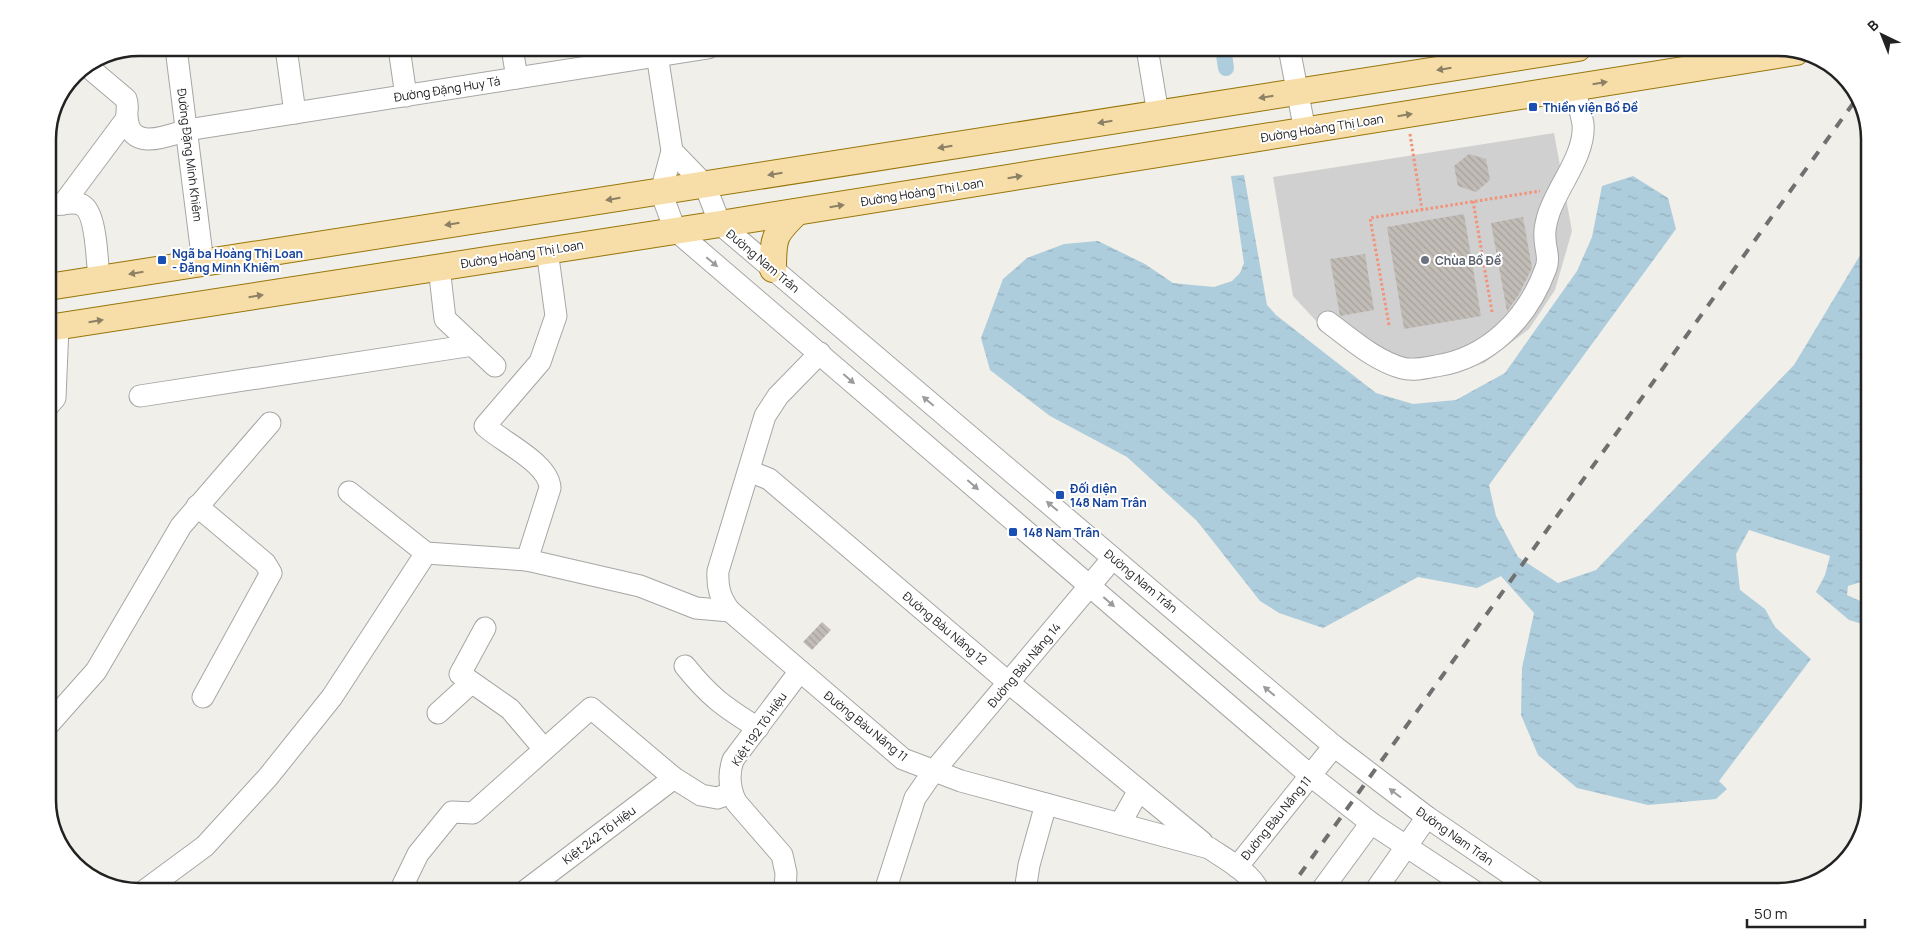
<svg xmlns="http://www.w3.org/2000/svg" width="1917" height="939" viewBox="0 0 1917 939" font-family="Manrope,sans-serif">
  <defs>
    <pattern id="water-ripples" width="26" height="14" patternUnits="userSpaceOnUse" patternTransform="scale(1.25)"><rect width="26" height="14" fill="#adccdc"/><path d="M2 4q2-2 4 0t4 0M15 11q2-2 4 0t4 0" fill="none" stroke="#95afbc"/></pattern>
    <pattern id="building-back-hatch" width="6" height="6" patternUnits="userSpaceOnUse" patternTransform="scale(1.25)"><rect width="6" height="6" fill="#c2bcb6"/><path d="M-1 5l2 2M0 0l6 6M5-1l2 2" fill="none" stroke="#a6a19c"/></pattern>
  </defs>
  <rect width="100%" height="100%" fill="#f1efe9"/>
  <path fill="#d0d0d0" d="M 1554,133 L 1572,231 L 1555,290 L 1529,329 L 1484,363 L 1439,375 L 1329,335 L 1293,296 L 1273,177 Z"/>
  <path fill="url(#water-ripples)" d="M 1244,175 L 1267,305 L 1276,315 L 1376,393 L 1413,404 L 1456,400 L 1505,373 L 1577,271 L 1592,237 L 1602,186 L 1633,176 L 1668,198 L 1676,229 L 1489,485 L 1496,516 L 1518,557 L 1558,583 L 1596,570 L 1794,365 L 1862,252 L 1869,253 L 1869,584 L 1861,582 L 1848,586 L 1847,595 L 1869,605 L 1869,626 L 1849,620 L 1816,592 L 1825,575 L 1830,556 L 1749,530 L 1736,554 L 1740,590 L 1765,609 L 1775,627 L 1811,659 L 1719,781 L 1727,789 L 1716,799 L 1648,805 L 1577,788 L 1538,755 L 1521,715 L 1522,668 L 1534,613 L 1501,576 L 1477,588 L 1418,577 L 1323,628 L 1279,613 L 1260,601 L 1197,521 L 1127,457 L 1050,416 L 990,370 L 981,338 L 1003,279 L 1027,258 L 1064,244 L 1098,241 L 1145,264 L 1173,283 L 1192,285 L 1214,287 L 1232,281 L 1240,273 L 1244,263 L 1231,176 Z"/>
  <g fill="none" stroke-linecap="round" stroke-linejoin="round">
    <path stroke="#adccdc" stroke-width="16" d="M 1223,48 L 1226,68"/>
  </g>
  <g fill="url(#building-back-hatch)">
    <path d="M 1469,154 L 1486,159 L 1490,180 L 1476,192 L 1458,186 L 1454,166 Z"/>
    <path d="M 1464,214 L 1481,316 L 1404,329 L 1387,227 Z"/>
    <path d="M 1523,217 L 1532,268 L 1518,296 L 1507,311 L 1491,223 Z"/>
    <path d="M 1365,254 L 1374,310 L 1340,316 L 1330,259 Z"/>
    <path d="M 822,622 L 831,630 L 812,650 L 803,642 Z"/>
  </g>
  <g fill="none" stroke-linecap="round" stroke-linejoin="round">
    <defs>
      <g id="minor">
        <path d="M 176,48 L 203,263"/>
        <path d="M 286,48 L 295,113"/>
        <path d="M 399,48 L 406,96"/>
        <path d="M 512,48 L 517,78"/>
        <path d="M 656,48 L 672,151 L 661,192 L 675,230 L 1311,776 L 1371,823 L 1474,891"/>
        <path d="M 1147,48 L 1158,114"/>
        <path d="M 1289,48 L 1305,131"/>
        <path d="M 87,66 L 126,99 C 129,106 126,111 127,118 C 131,152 167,136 187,130 L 708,48"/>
        <path d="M 672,151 L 705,185 L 720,224 L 1334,746 L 1427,817 L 1535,891"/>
        <path d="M 63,204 L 127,118"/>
        <path d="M 48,206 C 58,205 73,200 82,205 C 97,213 97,263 99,279"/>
        <path d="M 439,267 L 445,319 L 495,366"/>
        <path d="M 1328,322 C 1351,339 1374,360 1402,368 C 1413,371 1425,368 1436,366 C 1489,358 1528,318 1546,268 C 1550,257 1545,249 1545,238 C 1544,231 1546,223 1548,216 C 1556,188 1586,155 1583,124 C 1581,112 1577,99 1574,87"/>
        <path d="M 820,353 L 778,396 L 765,416 L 718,571 C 717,587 720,598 730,611 L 903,759 L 961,781 L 1209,848 C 1227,860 1250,872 1259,891"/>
        <path d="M 140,396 L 473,345"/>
        <path d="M 48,406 L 55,398 L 58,326"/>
        <path d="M 749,471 L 769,479 L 1009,683 L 1202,842"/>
        <path d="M 349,492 L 426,553 L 527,560 L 640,586 L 696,608 L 730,611"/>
        <path d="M 197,506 L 265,563 L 271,573 L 203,697"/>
        <path d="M 527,560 L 550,488 C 549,463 502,442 485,426 L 540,362 L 556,316 L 547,250"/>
        <path d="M 485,628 L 460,674 L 510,709 L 544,749"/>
        <path d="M 685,666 C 710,697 724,707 758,728"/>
        <path d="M 438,713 L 471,683"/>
        <path d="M 48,725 L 96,671 L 181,526 L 270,423"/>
        <path d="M 1120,824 L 1139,790"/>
        <path d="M 1237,867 L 1334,746"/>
        <path d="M 144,891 L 205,846 L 268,777 L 332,697 L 426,553"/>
        <path d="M 400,891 L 418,854 L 452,812 L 473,813 L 591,708 L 674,778 L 701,795 L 717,798 L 732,793"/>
        <path d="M 525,891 L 674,778"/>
        <path d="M 785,891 L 786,873 L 782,855 L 736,802 C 729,788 728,775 733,760 L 800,671"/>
        <path d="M 885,891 L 915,798 L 933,772 L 1113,558"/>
        <path d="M 1025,891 L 1029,865 L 1046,804"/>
        <path d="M 1321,891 L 1371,823"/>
        <path d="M 1375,891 L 1427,817"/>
      </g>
      <g id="major">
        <path d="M 773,269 C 773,237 774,234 797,212"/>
        <path d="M 48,287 L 1578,48"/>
        <path d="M 48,328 L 720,224 L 1796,52"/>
      </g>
    </defs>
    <use href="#minor" stroke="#a6a6a6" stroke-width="23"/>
    <use href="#major" stroke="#967609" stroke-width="28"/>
    <g stroke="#f29279" stroke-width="3" stroke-dasharray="2.5 2.5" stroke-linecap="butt">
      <path d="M 1410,134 L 1422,210"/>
      <path d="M 1473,201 L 1492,312"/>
      <path d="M 1389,325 L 1370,218 L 1540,191"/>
    </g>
    <use href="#minor" stroke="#fff" stroke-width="21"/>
    <use href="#major" stroke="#f7dda8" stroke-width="26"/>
    <path stroke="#707070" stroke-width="4" stroke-dasharray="10 10" stroke-linecap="butt" d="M 1288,891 L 1857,98"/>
  </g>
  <defs><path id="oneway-solid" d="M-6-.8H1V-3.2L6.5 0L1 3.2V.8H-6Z" transform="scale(1.25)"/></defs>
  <g fill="#8c8065">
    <use href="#oneway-solid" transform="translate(1444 69) rotate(171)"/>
    <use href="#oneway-solid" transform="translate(1600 83) rotate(-9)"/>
    <use href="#oneway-solid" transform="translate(1266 97) rotate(171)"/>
    <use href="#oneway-solid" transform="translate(1405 115) rotate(-9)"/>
    <use href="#oneway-solid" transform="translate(1105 122) rotate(171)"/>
    <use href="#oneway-solid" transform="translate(945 147) rotate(171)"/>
    <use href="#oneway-solid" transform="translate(775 174) rotate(171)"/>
    <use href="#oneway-solid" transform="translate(1015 177) rotate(-9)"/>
    <use href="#oneway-solid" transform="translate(613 199) rotate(171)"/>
    <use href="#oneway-solid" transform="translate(837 206) rotate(-9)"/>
    <use href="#oneway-solid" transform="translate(452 224) rotate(171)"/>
    <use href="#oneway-solid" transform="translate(136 273) rotate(171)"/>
    <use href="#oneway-solid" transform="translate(256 296) rotate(-9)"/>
    <use href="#oneway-solid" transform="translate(96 321) rotate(-9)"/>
  </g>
  <g fill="#9c9c9c">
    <use href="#oneway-solid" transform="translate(712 262) rotate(40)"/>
    <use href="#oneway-solid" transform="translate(849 379) rotate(41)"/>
    <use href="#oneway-solid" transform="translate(928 401) rotate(-140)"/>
    <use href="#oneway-solid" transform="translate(973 485) rotate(41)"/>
    <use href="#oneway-solid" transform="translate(1052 506) rotate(-140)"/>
    <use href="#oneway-solid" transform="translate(1109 602) rotate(41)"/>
    <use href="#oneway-solid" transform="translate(1269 691) rotate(-140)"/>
    <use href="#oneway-solid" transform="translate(1395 793) rotate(-143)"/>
  </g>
  <g fill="#1a4fb4" stroke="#fff" stroke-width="2">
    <rect x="1528" y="102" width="10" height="10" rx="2.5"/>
    <rect x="157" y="255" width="10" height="10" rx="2.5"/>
    <rect x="1055" y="490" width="10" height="10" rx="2.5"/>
    <rect x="1008" y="527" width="10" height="10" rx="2.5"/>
  </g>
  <circle fill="#6b7280" stroke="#fff" stroke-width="2" cx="1425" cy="260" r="5"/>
  <g text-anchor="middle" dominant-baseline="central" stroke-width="4" stroke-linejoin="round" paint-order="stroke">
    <g font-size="12" fill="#222" stroke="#fff">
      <text transform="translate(447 89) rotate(-9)">Đường Đặng Huy Tá</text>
      <text transform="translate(1322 128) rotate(-9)">Đường Hoàng Thị Loan</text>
      <text transform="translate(190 155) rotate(83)">Đường Đặng Minh Khiêm</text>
      <text transform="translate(922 192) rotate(-9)">Đường Hoàng Thị Loan</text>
      <text transform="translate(522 254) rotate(-9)">Đường Hoàng Thị Loan</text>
      <text transform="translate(763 261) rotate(40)">Đường Nam Trân</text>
      <text transform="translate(1141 581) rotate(40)">Đường Nam Trân</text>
      <text transform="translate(945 628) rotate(40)">Đường Bàu Năng 12</text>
      <text transform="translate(1024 665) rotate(-50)">Đường Bàu Năng 14</text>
      <text transform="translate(866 726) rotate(39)">Đường Bàu Năng 11</text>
      <text transform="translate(759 729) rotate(-55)">Kiệt 192 Tô Hiệu</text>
      <text transform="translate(1276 818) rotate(-51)">Đường Bàu Năng 11</text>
      <text transform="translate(599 835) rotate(-37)">Kiệt 242 Tô Hiệu</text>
      <text transform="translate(1455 836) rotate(35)">Đường Nam Trân</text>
    </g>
    <g font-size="12" font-weight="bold" fill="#164399" stroke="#fff" text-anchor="start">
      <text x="1543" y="107">Thiền viện Bồ Đề</text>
      <text x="172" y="253">Ngã ba Hoàng Thị Loan<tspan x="172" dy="14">- Đặng Minh Khiêm</tspan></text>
      <text x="1070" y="488">Đối diện<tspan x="1070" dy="14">148 Nam Trân</tspan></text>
      <text x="1023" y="532">148 Nam Trân</text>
    </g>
    <g font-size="12" font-weight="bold" fill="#5b616d" stroke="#fff" text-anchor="start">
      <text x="1435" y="260">Chùa Bồ Đề</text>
    </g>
  </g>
  <path d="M0 0H1917V939H0ZM139 56H1778A83 83 0 0 1 1861 139V800A83 83 0 0 1 1778 883H139A83 83 0 0 1 56 800V139A83 83 0 0 1 139 56Z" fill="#fff" fill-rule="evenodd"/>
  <path fill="none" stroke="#222" stroke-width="2.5" d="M139 56H1778A83 83 0 0 1 1861 139V800A83 83 0 0 1 1778 883H139A83 83 0 0 1 56 800V139A83 83 0 0 1 139 56Z"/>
  <g transform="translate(1882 35) rotate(317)" stroke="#ffffff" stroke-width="4" paint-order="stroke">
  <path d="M0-4L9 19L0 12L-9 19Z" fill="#222222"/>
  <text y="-8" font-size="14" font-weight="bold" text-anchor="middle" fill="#222222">B</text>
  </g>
  <path d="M1747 919v8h118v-8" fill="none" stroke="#222222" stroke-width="2.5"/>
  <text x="1754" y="919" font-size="15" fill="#222222" stroke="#ffffff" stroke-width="4" paint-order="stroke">50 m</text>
</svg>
